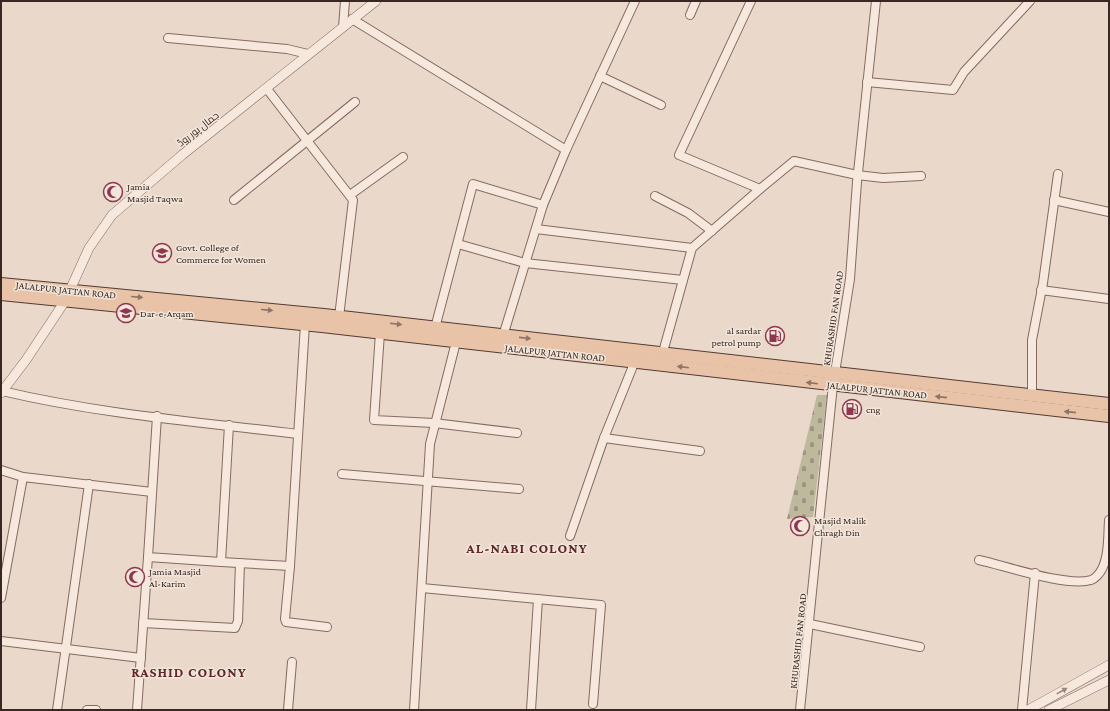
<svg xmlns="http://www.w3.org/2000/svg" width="1110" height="711" viewBox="0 0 1110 711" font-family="'Crimson Pro',Cairo,serif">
  <defs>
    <pattern id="cemetery-stones" width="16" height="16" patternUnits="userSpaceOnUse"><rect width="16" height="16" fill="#beb99d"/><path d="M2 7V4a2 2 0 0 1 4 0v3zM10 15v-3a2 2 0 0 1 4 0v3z" fill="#9b9680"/></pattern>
  </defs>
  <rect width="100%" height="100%" fill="#ead8cb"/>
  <path fill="url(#cemetery-stones)" d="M 817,395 L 827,395 L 813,517 L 787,519 Z"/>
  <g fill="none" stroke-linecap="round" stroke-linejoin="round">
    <defs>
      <g id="minor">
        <path d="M 690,15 L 696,1"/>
        <path d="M 352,19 L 566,150"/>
        <path d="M 343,27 L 345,1"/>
        <path d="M 168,38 L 287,49 L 308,54"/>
        <path d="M 600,76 L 661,105"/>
        <path d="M 867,82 L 953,90 L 964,72 L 1030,1"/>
        <path d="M 267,89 L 353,200 L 339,317"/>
        <path d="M 760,189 L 794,161 L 857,175 L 883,178 L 921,176"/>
        <path d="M 350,195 L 403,157"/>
        <path d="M 655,196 L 688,213 L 712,231"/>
        <path d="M 234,200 L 355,102"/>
        <path d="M 1054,200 L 1109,212"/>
        <path d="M 536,229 L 692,248"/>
        <path d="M 458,244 L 525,263 L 683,280"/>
        <path d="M 1041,290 L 1109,299"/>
        <path d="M 305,324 L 290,566 L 285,619 L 286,622 L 327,627"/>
        <path d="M 435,328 L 473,184 L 543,205"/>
        <path d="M 380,333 L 374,420 L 434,423 L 517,433"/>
        <path d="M 503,336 L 543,205 L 566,150 L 635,1"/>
        <path d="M 663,352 L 692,248 L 760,189 L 679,155 L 751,1"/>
        <path d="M 2,391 C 99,414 199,422 298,434"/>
        <path d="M 1032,395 L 1032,340 L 1043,283 L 1058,174"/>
        <path d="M 157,416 L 148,557 L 221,562 L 229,425"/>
        <path d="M 604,438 L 700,451"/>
        <path d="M 1,470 L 23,477"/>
        <path d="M 342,474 L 519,489"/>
        <path d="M 570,536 L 604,438 L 635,361"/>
        <path d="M 979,560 C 1006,566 1066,587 1091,580 C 1095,579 1100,573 1102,569 C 1109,555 1108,536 1109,520"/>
        <path d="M 221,562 L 290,566"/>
        <path d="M 422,588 L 601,605 L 593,704"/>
        <path d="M 1,598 L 23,477 L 152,492"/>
        <path d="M 143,623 L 235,628 L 238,621 L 240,563"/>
        <path d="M 810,624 L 920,647"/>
        <path d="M 1,641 L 141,658"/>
        <path d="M 57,710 L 89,484"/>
        <path d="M 87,710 L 96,710"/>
        <path d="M 137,710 L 148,557"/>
        <path d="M 288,710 L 292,662"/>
        <path d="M 414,710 L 430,444 L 456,342"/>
        <path d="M 531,710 L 538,599"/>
        <path d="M 800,710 L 833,385 L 850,279 L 857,182 L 876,1"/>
        <path d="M 1022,710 L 1035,573"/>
      </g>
      <g id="tertiary">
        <path d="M 1,393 L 26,360 L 65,301 L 89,248 L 112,215 L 182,155 L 376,1"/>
        <path d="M 1028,710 L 1109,665"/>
        <path d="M 1049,710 L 1109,680"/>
      </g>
      <g id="primary">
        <path d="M 1,284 L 324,315 L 1109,404"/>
        <path d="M 1,294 L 322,326 L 1109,416"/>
      </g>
    </defs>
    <use href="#minor" stroke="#856a61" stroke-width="10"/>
    <use href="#tertiary" stroke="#856a61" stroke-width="10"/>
    <use href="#primary" stroke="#543a34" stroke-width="14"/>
    <use href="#minor" stroke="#f6e8dd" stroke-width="8"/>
    <use href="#tertiary" stroke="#f6e8dd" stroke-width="9"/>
    <use href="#primary" stroke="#e8c3a8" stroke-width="12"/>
  </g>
  <defs><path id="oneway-solid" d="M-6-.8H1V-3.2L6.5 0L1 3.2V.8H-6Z"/></defs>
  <g fill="#907565">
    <use href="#oneway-solid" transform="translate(137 297) rotate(5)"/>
    <use href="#oneway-solid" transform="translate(267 310) rotate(5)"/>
    <use href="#oneway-solid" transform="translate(396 324) rotate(7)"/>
    <use href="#oneway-solid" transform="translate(525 338) rotate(6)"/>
    <use href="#oneway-solid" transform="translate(683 367) rotate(-173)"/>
    <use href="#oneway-solid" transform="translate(812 383) rotate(-173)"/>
    <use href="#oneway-solid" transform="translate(941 397) rotate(-174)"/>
    <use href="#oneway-solid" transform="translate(1070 412) rotate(-174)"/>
  </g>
  <use fill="#978880" href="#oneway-solid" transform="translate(1062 691) rotate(-29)"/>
  <defs>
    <symbol id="mosque-ring" viewBox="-11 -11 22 22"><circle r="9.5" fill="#f2e5da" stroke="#8e374f" stroke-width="1.5"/><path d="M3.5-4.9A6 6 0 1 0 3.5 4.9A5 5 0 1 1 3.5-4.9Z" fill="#8e374f"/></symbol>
    <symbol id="university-ring" viewBox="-11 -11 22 22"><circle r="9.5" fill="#f2e5da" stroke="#8e374f" stroke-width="1.5"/><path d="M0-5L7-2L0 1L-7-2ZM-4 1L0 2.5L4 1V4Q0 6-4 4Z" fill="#8e374f"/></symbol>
    <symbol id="school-ring" viewBox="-11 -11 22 22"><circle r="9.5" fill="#f2e5da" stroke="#8e374f" stroke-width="1.5"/><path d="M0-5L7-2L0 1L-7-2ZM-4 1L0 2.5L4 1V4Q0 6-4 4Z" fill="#8e374f"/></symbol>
    <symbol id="fuel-ring" viewBox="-11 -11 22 22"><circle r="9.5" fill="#f2e5da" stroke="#8e374f" stroke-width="1.5"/><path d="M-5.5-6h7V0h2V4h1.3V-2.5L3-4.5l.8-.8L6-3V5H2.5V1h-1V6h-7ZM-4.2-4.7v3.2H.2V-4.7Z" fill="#8e374f"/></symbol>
  </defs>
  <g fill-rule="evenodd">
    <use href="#mosque-ring" x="102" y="181" width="22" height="22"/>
    <use href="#university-ring" x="151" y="242" width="22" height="22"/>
    <use href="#school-ring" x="115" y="302" width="22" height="22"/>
    <use href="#fuel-ring" x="764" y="325" width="22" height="22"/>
    <use href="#fuel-ring" x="841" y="398" width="22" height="22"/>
    <use href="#mosque-ring" x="789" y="515" width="22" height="22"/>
    <use href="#mosque-ring" x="124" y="566" width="22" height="22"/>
  </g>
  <g text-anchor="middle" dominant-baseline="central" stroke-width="3" stroke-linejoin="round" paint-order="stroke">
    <g font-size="10" fill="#382722" stroke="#f2e5da">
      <text transform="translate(198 129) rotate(-38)">جمال پور روڈ</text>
      <text transform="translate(66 290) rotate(6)">JALALPUR JATTAN ROAD</text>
      <text transform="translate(833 318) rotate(-82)">KHURASHID FAN ROAD</text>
      <text transform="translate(555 353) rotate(6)">JALALPUR JATTAN ROAD</text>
      <text transform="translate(877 390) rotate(6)">JALALPUR JATTAN ROAD</text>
      <text transform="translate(798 641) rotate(-84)">KHURASHID FAN ROAD</text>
    </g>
    <g font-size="10" fill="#382722" stroke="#f2e5da" text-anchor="start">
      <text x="127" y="186">Jamia<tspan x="127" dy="12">Masjid Taqwa</tspan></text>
      <text x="176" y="247">Govt. College of<tspan x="176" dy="12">Commerce for Women</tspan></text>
      <text x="140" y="313">Dar-e-Arqam</text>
      <text x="761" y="330" text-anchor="end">al sardar<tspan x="761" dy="12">petrol pump</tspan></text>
      <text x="866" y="409">cng</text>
      <text x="814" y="520">Masjid Malik<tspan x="814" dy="12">Chragh Din</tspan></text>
      <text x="149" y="571">Jamia Masjid<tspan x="149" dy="12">Al-Karim</tspan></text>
    </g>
    <g font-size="14" font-weight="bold" letter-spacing="1" fill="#5f272a" stroke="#f2e5da">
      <text x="527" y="548">AL-NABI COLONY</text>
      <text x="189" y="672">RASHID COLONY</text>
    </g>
  </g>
  <rect width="1110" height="711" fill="none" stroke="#382722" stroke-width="4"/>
</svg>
